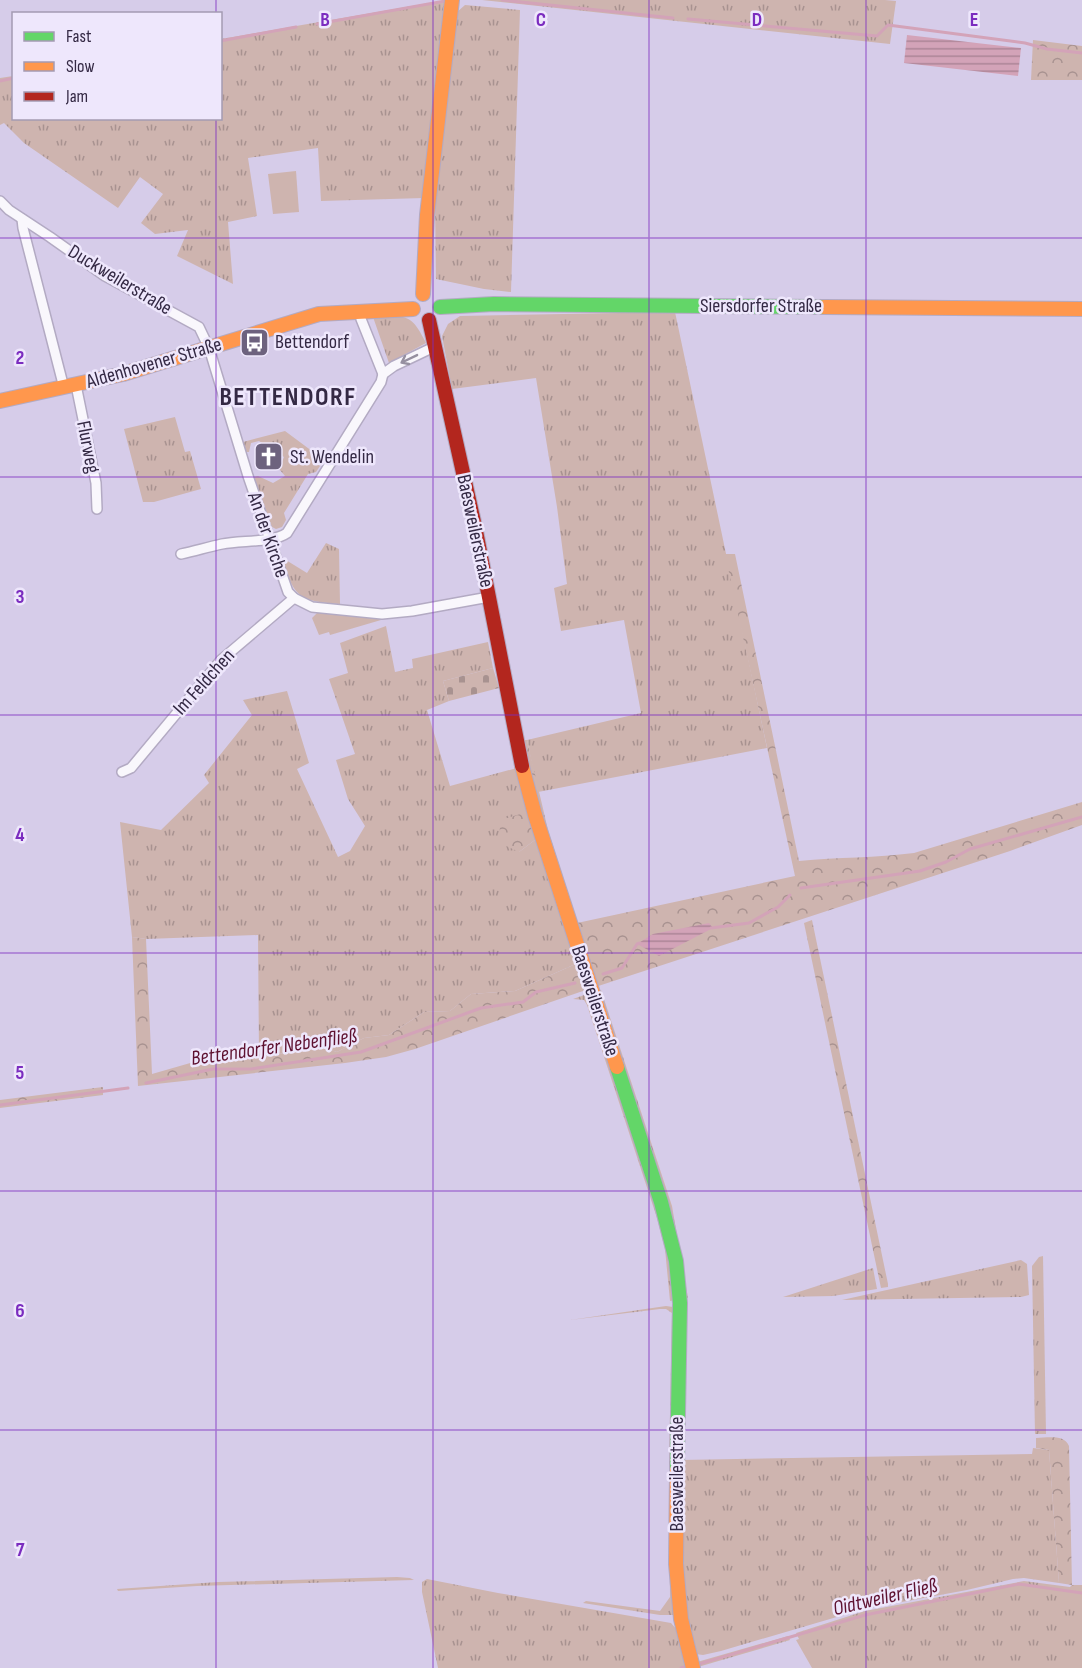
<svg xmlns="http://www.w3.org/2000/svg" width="1082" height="1668" viewBox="0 0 1082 1668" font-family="'Sofia Sans Condensed',sans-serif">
  <defs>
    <pattern id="grass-tufts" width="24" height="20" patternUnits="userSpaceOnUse" patternTransform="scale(1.5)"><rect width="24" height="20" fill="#ceb4af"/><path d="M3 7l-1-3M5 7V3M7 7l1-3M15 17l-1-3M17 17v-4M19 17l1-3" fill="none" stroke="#a89290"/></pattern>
    <pattern id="forest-crowns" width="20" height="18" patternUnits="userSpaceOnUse" patternTransform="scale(1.5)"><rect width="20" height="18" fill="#ceb4af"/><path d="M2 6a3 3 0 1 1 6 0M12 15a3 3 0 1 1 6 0" fill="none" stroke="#a89290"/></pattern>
    <pattern id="cemetery-stones" width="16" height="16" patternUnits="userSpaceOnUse" patternTransform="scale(1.5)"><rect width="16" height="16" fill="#ceb4af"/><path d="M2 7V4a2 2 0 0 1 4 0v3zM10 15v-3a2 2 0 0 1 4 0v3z" fill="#a89290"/></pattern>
    <pattern id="water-rules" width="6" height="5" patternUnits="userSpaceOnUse" patternTransform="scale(1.5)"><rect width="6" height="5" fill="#d3a3b8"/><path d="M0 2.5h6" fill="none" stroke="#ac8597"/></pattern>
  </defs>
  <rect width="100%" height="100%" fill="#d6cce9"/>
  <g fill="url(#grass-tufts)">
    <path d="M 447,0 L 424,198 L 321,201 L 318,148 L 248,158 L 257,216 L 228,222 L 233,284 L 177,256 L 188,230 L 155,234 L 141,223 L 163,194 L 140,177 L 118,208 L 24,143 L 4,123 L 0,125 L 0,78 L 13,76 L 14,118 L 220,118 L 221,39 Z"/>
    <path d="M 482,0 L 885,0 L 896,1 L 890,44 Z"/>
    <path d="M 465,5 L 520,10 L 511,292 L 484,289 L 436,279 L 435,201 L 457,12 Z"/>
    <path d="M 675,312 L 767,748 L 538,792 L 527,740 L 641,713 L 624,620 L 561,631 L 554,588 L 567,584 L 557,507 L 536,378 L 452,389 L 442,336 L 448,324 L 460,316 Z"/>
    <path d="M 373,317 C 406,317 410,311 426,343 L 389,363 Z"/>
    <path d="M 175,417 L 185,452 L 190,451 L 201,489 L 154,502 L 143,502 L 124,429 Z"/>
    <path d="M 285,431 L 324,460 L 316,472 L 308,474 L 284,513 L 286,520 L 282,527 L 276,529 L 272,527 L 253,477 L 258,476 L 273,483 L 285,476 L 279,469 L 284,457 L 259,441 L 251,443 L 249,452 L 246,452 L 243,442 Z"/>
    <path d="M 326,543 L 339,549 L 340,604 C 297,601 295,597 281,557 L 307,573 Z"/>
    <path d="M 386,626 L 395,672 L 413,668 L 412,659 L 488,642 L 493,668 L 443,681 L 449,701 L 427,710 L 450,786 L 528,765 L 537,809 L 519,852 L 548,830 L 589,958 L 515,991 L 471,994 L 450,1011 L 424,1012 L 389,1035 L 364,1038 L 337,1052 L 317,1046 L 265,1057 L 259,1056 L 258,935 L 146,939 L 132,937 L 120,822 L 161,830 L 209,783 L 204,775 L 252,715 L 243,700 L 287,691 L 309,763 L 297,769 L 338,857 L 350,851 L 365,826 L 348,799 L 336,760 L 355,754 L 329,679 L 348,673 L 340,643 Z"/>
    <path d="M 601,990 L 672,1206 L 688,1298 L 686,1297 L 599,992 Z"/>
    <path d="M 584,995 L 588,995 L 669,1248 L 675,1300 L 670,1301 L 665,1249 L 657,1218 L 587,1005 L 584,1000 L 573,999 Z"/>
    <path d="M 1043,1256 L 1046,1434 L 1035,1434 L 1032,1266 L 1039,1257 Z"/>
    <path d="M 1021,1260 L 1027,1264 L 1029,1295 L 1021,1297 L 842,1300 Z"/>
    <path d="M 873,1268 L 877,1289 L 833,1296 L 783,1297 Z"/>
    <path d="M 666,1306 L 673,1307 L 675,1310 L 677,1615 L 660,1615 L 583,1603 L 586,1601 L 660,1611 L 670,1597 L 669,1465 L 672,1313 L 666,1309 L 660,1309 L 570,1320 Z"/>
    <path d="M 1033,1448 L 1049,1450 L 1059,1583 L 1024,1578 L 1013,1579 L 967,1590 L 864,1609 L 721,1651 L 703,1655 L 695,1654 L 684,1601 L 680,1460 L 1032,1454 Z"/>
    <path d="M 397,1577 L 410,1578 L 414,1580 L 197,1586 L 118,1591 L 117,1589 L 218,1582 Z"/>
    <path d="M 427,1579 L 498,1593 L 671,1623 L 677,1630 L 686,1668 L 438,1668 L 422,1592 L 422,1582 Z"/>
    <path d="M 1024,1581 L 1070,1587 L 1072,1585 L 1082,1585 L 1082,1668 L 812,1668 L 796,1640 L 799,1639 L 796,1633 L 865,1611 Z"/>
    <path d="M 788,1636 L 790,1640 L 698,1667 L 697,1662 Z"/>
  </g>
  <g fill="url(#forest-crowns)">
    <path d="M 1033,40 L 1082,46 L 1082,80 L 1031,80 Z"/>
    <path d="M 725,554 L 735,554 L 799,861 C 838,857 876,858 914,853 L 1082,802 L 1082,825 L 1010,851 L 580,992 L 415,1049 L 386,1057 L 345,1063 L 138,1086 L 132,937 L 146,939 L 152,1074 L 218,1055 L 265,1057 L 318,1046 L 337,1052 L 364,1038 L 389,1035 L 424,1012 L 450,1011 L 471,994 L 515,991 L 589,958 L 577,923 L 795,876 Z"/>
    <path d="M 523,740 L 527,740 L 548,830 L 519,852 L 498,842 L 501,820 L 537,809 Z"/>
    <path d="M 812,920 L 888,1284 L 888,1287 L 881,1288 L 804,923 Z"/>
    <path d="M 103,1087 L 103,1095 L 0,1108 L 0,1100 Z"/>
    <path d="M 1036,1438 C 1047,1438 1064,1434 1069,1446 L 1072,1585 L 1059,1583 L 1049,1450 L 1036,1448 Z"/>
  </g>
  <path fill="url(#cemetery-stones)" d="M 493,668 L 499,688 L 449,701 L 443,681 Z"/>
  <g fill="#ceb4af">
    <path d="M 296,171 L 299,212 L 273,214 L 268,174 Z"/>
    <path d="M 318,612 L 377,617 L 381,620 L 330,635 L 329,632 L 319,635 L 312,618 Z"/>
  </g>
  <g fill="url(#water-rules)">
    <path d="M 907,35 L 1021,48 L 1018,76 L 904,63 Z"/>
    <path d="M 709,923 L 713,928 L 659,956 L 637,944 L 653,934 Z"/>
  </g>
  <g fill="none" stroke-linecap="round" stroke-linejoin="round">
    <g stroke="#d3a3b8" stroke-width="3">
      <path d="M 502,0 L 673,18"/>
      <path d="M 688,19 L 877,36 L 888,25 L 1025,43 L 1047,49 L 1082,53"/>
      <path d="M 317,24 L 445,1"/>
      <path d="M 220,41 L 296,27"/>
      <path d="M 0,81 L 14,78"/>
      <path d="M 801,888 L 920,871 L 946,862 L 970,849 L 1082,817"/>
      <path d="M 711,928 L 749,923 L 778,907 L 790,895"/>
      <path d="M 603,974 L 622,968 L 637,944 L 640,943"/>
      <path d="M 146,1083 L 213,1069 L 251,1069 L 361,1052 L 481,1008 L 523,1002 L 536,992 L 575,983"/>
      <path d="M 0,1105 L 128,1088"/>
      <path d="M 699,1664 L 865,1615 L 1019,1584 L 1082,1593"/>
      <path d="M 681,1668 L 684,1667"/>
    </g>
    <defs>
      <g id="street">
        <path d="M 0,201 L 9,210 L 50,237 L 105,276 L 199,327 L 209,348 L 248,476 L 288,592 L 294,598 L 312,607 L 382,614 L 412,611 L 489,597"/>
        <path d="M 22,219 L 23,228 L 64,388"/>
        <path d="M 360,310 L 361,319 L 383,374"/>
        <path d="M 383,374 L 394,366 L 436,346"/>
        <path d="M 76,385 L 96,483 L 97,509"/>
        <path d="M 181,554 C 195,551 208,547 222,544 C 241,540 273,543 287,533 L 381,382 L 383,374"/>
        <path d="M 122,772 L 131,768 L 221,660 L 294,598"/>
      </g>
      <g id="fast">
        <path d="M 440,307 L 494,304 L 824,307"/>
        <path d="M 617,1067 L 661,1202 L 676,1261 L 680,1303 L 677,1470"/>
      </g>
      <g id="slow">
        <path d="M 423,294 L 427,215 L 452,0"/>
        <path d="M 824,307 L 1082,309"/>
        <path d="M 0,401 L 123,374 L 319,314 L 413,309"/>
        <path d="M 522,766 L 535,815 L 617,1067"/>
        <path d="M 677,1470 L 676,1564 L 681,1619 L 693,1668"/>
      </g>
      <path id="jam" d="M 429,320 L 476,531 L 522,766"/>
    </defs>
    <use href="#street" stroke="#b3aac3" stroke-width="12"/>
    <use href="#fast" stroke="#b3aac3" stroke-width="16"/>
    <use href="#slow" stroke="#b3aac3" stroke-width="16"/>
    <use href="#jam" stroke="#b3aac3" stroke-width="16"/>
    <use href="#street" stroke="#f9f7fc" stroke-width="9"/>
    <use href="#fast" stroke="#63d668" stroke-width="14"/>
    <use href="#slow" stroke="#ff974d" stroke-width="14"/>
    <use href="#jam" stroke="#b3261e" stroke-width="14"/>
  </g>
  <defs><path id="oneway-shaft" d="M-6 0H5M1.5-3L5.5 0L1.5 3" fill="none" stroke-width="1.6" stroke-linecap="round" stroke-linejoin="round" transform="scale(1.5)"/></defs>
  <use stroke="#9690a0" href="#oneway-shaft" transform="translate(409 359) rotate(154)"/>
  <path fill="none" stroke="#7b2cbf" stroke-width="1.5" stroke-opacity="0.55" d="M 216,0 L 216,14M 433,0 L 433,1668M 649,0 L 649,1668M 866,0 L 866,1668M 216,118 L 216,1668M 0,238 L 1082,238M 0,477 L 1082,477M 0,715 L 1082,715M 0,953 L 1082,953M 0,1191 L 1082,1191M 0,1430 L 1082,1430"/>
  <defs>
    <symbol id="bus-square" viewBox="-11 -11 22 22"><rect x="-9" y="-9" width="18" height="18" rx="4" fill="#6d627e" stroke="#eee7fc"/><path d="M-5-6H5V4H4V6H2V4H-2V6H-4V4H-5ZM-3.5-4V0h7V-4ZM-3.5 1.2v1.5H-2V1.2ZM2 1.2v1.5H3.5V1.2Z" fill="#fff"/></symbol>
    <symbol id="church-square" viewBox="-11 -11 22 22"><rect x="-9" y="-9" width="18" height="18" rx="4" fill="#6d627e" stroke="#eee7fc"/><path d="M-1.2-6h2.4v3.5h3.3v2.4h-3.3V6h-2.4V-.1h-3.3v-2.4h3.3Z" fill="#fff"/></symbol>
  </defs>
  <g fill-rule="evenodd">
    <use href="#bus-square" x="238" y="326" width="33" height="33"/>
    <use href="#church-square" x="252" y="440" width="33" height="33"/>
  </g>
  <g text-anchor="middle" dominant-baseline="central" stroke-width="5" stroke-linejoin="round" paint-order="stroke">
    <g font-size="20" fill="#342944" stroke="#eee7fc">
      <text transform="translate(120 280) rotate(31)">Duckweilerstraße</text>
      <text x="761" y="306">Siersdorfer Straße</text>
      <text transform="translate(154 363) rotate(-16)">Aldenhovener Straße</text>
      <text transform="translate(88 447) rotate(79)">Flurweg</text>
      <text transform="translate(475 531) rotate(78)">Baesweilerstraße</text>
      <text transform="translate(268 535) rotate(71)">An der Kirche</text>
      <text transform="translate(204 682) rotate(-48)">Im Feldchen</text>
      <text transform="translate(595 1001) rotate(72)">Baesweilerstraße</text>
      <text transform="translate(677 1474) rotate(-90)">Baesweilerstraße</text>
    </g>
    <g font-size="20" fill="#342944" stroke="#eee7fc" text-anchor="start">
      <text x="275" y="342">Bettendorf</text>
      <text x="290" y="457">St. Wendelin</text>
    </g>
    <g font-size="21" font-style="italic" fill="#5e1130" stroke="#eee7fc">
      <text transform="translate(274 1047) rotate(-8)">Bettendorfer Nebenfließ</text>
      <text transform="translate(885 1597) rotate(-13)">Oidtweiler Fließ</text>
    </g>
    <g font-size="26" font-weight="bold" letter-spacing="1.5" fill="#342944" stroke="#eee7fc">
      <text x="288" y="397">BETTENDORF</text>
    </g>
  </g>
  <g font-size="20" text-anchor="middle" font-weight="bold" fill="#7b2cbf" stroke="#eee7fc" stroke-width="5" stroke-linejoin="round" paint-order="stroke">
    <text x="325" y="26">B</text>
    <text x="541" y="26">C</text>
    <text x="757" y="26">D</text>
    <text x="974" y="26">E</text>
    <text x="20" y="364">2</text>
    <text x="20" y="603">3</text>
    <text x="20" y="841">4</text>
    <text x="20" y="1079">5</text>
    <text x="20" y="1317">6</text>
    <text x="20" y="1556">7</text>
  </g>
  <rect x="12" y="12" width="210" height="108" fill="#eee7fc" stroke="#a49bb2" stroke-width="1.5"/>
  <rect x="24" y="32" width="30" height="9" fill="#63d668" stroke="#a49bb2" stroke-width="1.5"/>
  <text x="66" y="42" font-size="18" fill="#342944">Fast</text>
  <rect x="24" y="62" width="30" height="9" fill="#ff974d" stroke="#a49bb2" stroke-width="1.5"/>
  <text x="66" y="72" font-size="18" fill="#342944">Slow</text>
  <rect x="24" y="92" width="30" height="9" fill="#b3261e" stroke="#a49bb2" stroke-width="1.5"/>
  <text x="66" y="102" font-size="18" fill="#342944">Jam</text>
</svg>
